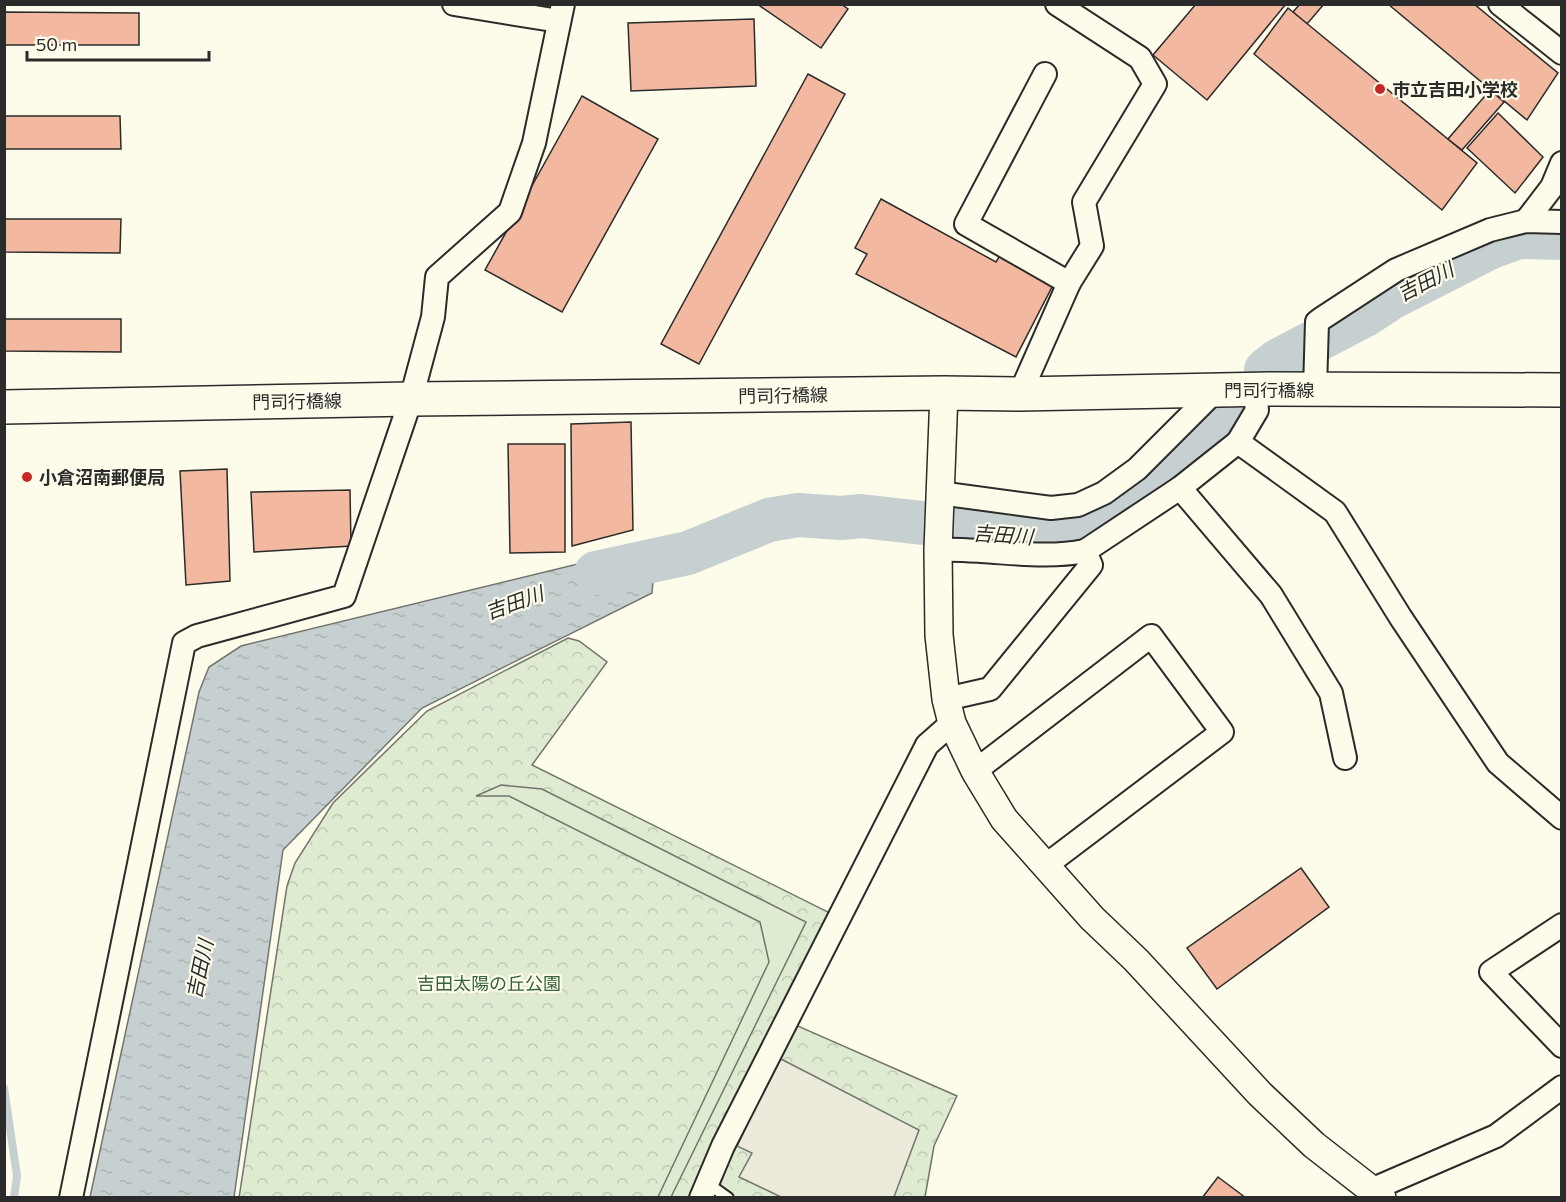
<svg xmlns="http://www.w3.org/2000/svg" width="1566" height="1202" viewBox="0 0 1566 1202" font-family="Commissioner,'Noto Sans JP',sans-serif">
  <defs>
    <pattern id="forest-crowns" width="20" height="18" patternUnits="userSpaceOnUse" patternTransform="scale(1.5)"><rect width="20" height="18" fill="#deebd1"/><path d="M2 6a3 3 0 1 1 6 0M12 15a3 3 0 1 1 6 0" fill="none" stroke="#bfcab4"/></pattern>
    <pattern id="water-ripples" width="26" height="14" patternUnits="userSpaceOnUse" patternTransform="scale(1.5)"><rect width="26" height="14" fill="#c7d0d0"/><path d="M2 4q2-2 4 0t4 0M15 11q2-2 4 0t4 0" fill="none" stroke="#abb3b3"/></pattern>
  </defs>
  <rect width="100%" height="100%" fill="#fdfbea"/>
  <path fill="url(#forest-crowns)" stroke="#74746e" stroke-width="1.5" d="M 568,638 L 579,641 L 607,662 L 532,765 L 844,920 L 793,1024 L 957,1096 L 934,1146 L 925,1197 L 239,1198 L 287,886 L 295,863 L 333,803 L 427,711 Z"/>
  <path fill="#deebd1" stroke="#74746e" stroke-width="1.5" d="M 501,785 L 542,789 L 806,922 L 671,1197 L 658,1197 L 769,962 L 760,922 L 509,796 L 476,796 Z"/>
  <path fill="#eceadb" stroke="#74746e" stroke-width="1.5" d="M 779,1058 L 919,1130 L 894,1197 L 781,1197 L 739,1177 L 752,1153 L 737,1146 Z"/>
  <path fill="url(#water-ripples)" stroke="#74746e" stroke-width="1.5" d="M 656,545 L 652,593 L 422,708 L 283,850 L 234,1197 L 90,1197 L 199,692 L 209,667 L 241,646 Z"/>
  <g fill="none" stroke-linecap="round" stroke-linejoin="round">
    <path stroke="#c7d0d0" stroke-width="8" d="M 4,1088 L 17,1176 L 14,1198"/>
    <g stroke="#c7d0d0" stroke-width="44">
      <path d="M 1266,370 L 1279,360 L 1365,315 L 1391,298 L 1491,247 L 1519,237 L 1562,238"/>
      <path d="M 596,573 L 688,553 L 769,520 L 798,515 L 841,518 L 861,516 L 949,526 L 1009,538 L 1057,536 L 1075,530 L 1101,515 L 1160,474 L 1228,408"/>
    </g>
  </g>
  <g fill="#f2b8a0" stroke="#2b2b2b" stroke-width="1.5">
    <path d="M 761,4 L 841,4 L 848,9 L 821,48 L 760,6 Z"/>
    <path d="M 1196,4 L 1286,4 L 1207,100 L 1153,55 Z"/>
    <path d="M 1300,4 L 1324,4 L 1307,24 L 1293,12 Z"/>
    <path d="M 1388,4 L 1474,4 L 1558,73 L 1527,120 Z"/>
    <path d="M 1288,8 L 1477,163 L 1442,210 L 1254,54 Z"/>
    <path d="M 4,12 L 139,13 L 139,45 L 4,45 Z"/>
    <path d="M 754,19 L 756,86 L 631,91 L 628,23 Z"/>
    <path d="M 808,74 L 845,94 L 699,364 L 661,344 Z"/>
    <path d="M 1490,90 L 1504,102 L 1462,150 L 1448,139 Z"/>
    <path d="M 582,96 L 658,139 L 562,312 L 485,270 Z"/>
    <path d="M 1498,113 L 1543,157 L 1515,193 L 1467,148 Z"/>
    <path d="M 4,116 L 120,116 L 121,149 L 4,149 Z"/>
    <path d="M 881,199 L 996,262 L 999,257 L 1002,257 L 1053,285 L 1016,357 L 856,274 L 867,254 L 855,248 Z"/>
    <path d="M 4,219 L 121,219 L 120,253 L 4,252 Z"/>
    <path d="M 4,319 L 121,319 L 121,352 L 4,351 Z"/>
    <path d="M 631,422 L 633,530 L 572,546 L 571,424 Z"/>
    <path d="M 508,444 L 565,444 L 565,552 L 510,553 Z"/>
    <path d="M 227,469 L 230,581 L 186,585 L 180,471 Z"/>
    <path d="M 350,490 L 351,546 L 254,552 L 251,492 Z"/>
    <path d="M 1301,868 L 1329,907 L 1217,989 L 1187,948 Z"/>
    <path d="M 1218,1177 L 1246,1198 L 1202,1198 Z"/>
  </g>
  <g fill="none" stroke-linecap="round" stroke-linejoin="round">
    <defs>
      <path id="service" d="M 707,1183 L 728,1198"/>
      <g id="minor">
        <path d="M 454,4 L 559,21"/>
        <path d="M 1500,4 L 1562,53"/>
        <path d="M 1045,74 L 966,224 L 1069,283"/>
        <path d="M 1526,221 L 1552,187 L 1562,163"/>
        <path d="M 1315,389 L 1317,322 L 1321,319 L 1396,270 L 1490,230 L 1526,221 L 1562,222"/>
        <path d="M 1254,390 L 1257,410 L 1238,442 L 1335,512 L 1401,618 L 1498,763 L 1562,818"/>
        <path d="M 1020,394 L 1069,283 L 1092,246 L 1084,202 L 1155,84 L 1140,58 L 1057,4"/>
        <path d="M 1238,442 L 1180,488 L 1271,595 L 1331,693 L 1345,758"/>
        <path d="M 939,493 L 1051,508 L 1078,505 L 1104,493 L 1137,469 L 1216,390"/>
        <path d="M 938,550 C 953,549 966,550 981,551 C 1015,553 1050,558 1085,551"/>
        <path d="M 946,699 L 990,689 L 1091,565 L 1085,551 L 1180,488"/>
        <path d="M 975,771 L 1151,636 L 1222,732 L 1045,866"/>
        <path d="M 1562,925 L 1491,972 L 1562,1046"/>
        <path d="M 1371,1190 L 1496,1136 L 1562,1087"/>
        <path d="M 71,1198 L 184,643 L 197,636 L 344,596 L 411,399 L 433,317 L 437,277 L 510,212 L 534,143 L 563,4"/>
        <path d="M 701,1198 L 723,1146 L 927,745 L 952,723"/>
      </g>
      <path id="tertiary" d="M 944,393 L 938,550 L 939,635 L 946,699 L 952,723 L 975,771 L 1004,819 L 1092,918 L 1136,960 L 1260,1094 L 1314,1145 L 1382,1198"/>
      <path id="primary" d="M 4,407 L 411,399 L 944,393 L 1020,394 L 1270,389 L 1562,390"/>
    </defs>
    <use href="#service" stroke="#2b2b2b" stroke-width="14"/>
    <use href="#minor" stroke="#2b2b2b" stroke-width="26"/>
    <use href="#tertiary" stroke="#2b2b2b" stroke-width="30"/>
    <use href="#primary" stroke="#2b2b2b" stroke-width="36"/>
    <use href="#service" stroke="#fdfbea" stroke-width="10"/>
    <use href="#minor" stroke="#fdfbea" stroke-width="22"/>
    <use href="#tertiary" stroke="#fdfbea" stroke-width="27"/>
    <use href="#primary" stroke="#fdfbea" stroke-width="33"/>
  </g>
  <g fill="#c62828" stroke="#fdfbea" stroke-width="2">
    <circle cx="1380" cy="89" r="6"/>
    <circle cx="27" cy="477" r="6"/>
  </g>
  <g text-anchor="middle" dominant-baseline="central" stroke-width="4.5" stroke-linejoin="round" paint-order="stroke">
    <g font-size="18" font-weight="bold" fill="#2b2b2b" stroke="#fdfbea" text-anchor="start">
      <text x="1392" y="89">市立吉田小学校</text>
      <text x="39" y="477">小倉沼南郵便局</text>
    </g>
    <g font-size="18" fill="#2b2b2b" stroke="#fdfbea">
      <text x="1269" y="390">門司行橋線</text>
      <text transform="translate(783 395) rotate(-1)">門司行橋線</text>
      <text transform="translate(297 401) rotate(-1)">門司行橋線</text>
    </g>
    <g font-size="18" fill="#34623c" stroke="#fdfbea">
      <text x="489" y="983">吉田太陽の丘公園</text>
    </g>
    <g font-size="20" font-style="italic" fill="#2b2b2b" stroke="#fdfbea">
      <text transform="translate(1425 281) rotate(-27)">吉田川</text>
      <text transform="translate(1003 534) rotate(4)">吉田川</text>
      <text transform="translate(514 602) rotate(-20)">吉田川</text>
      <text transform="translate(199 969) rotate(-78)">吉田川</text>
    </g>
  </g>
  <rect width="1566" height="1202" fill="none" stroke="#2b2b2b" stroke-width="12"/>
  <path d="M27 51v9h182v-9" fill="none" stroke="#2b2b2b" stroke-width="3"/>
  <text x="36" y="51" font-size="18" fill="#2b2b2b" stroke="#fdfbea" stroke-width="4.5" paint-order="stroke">50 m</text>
</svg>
